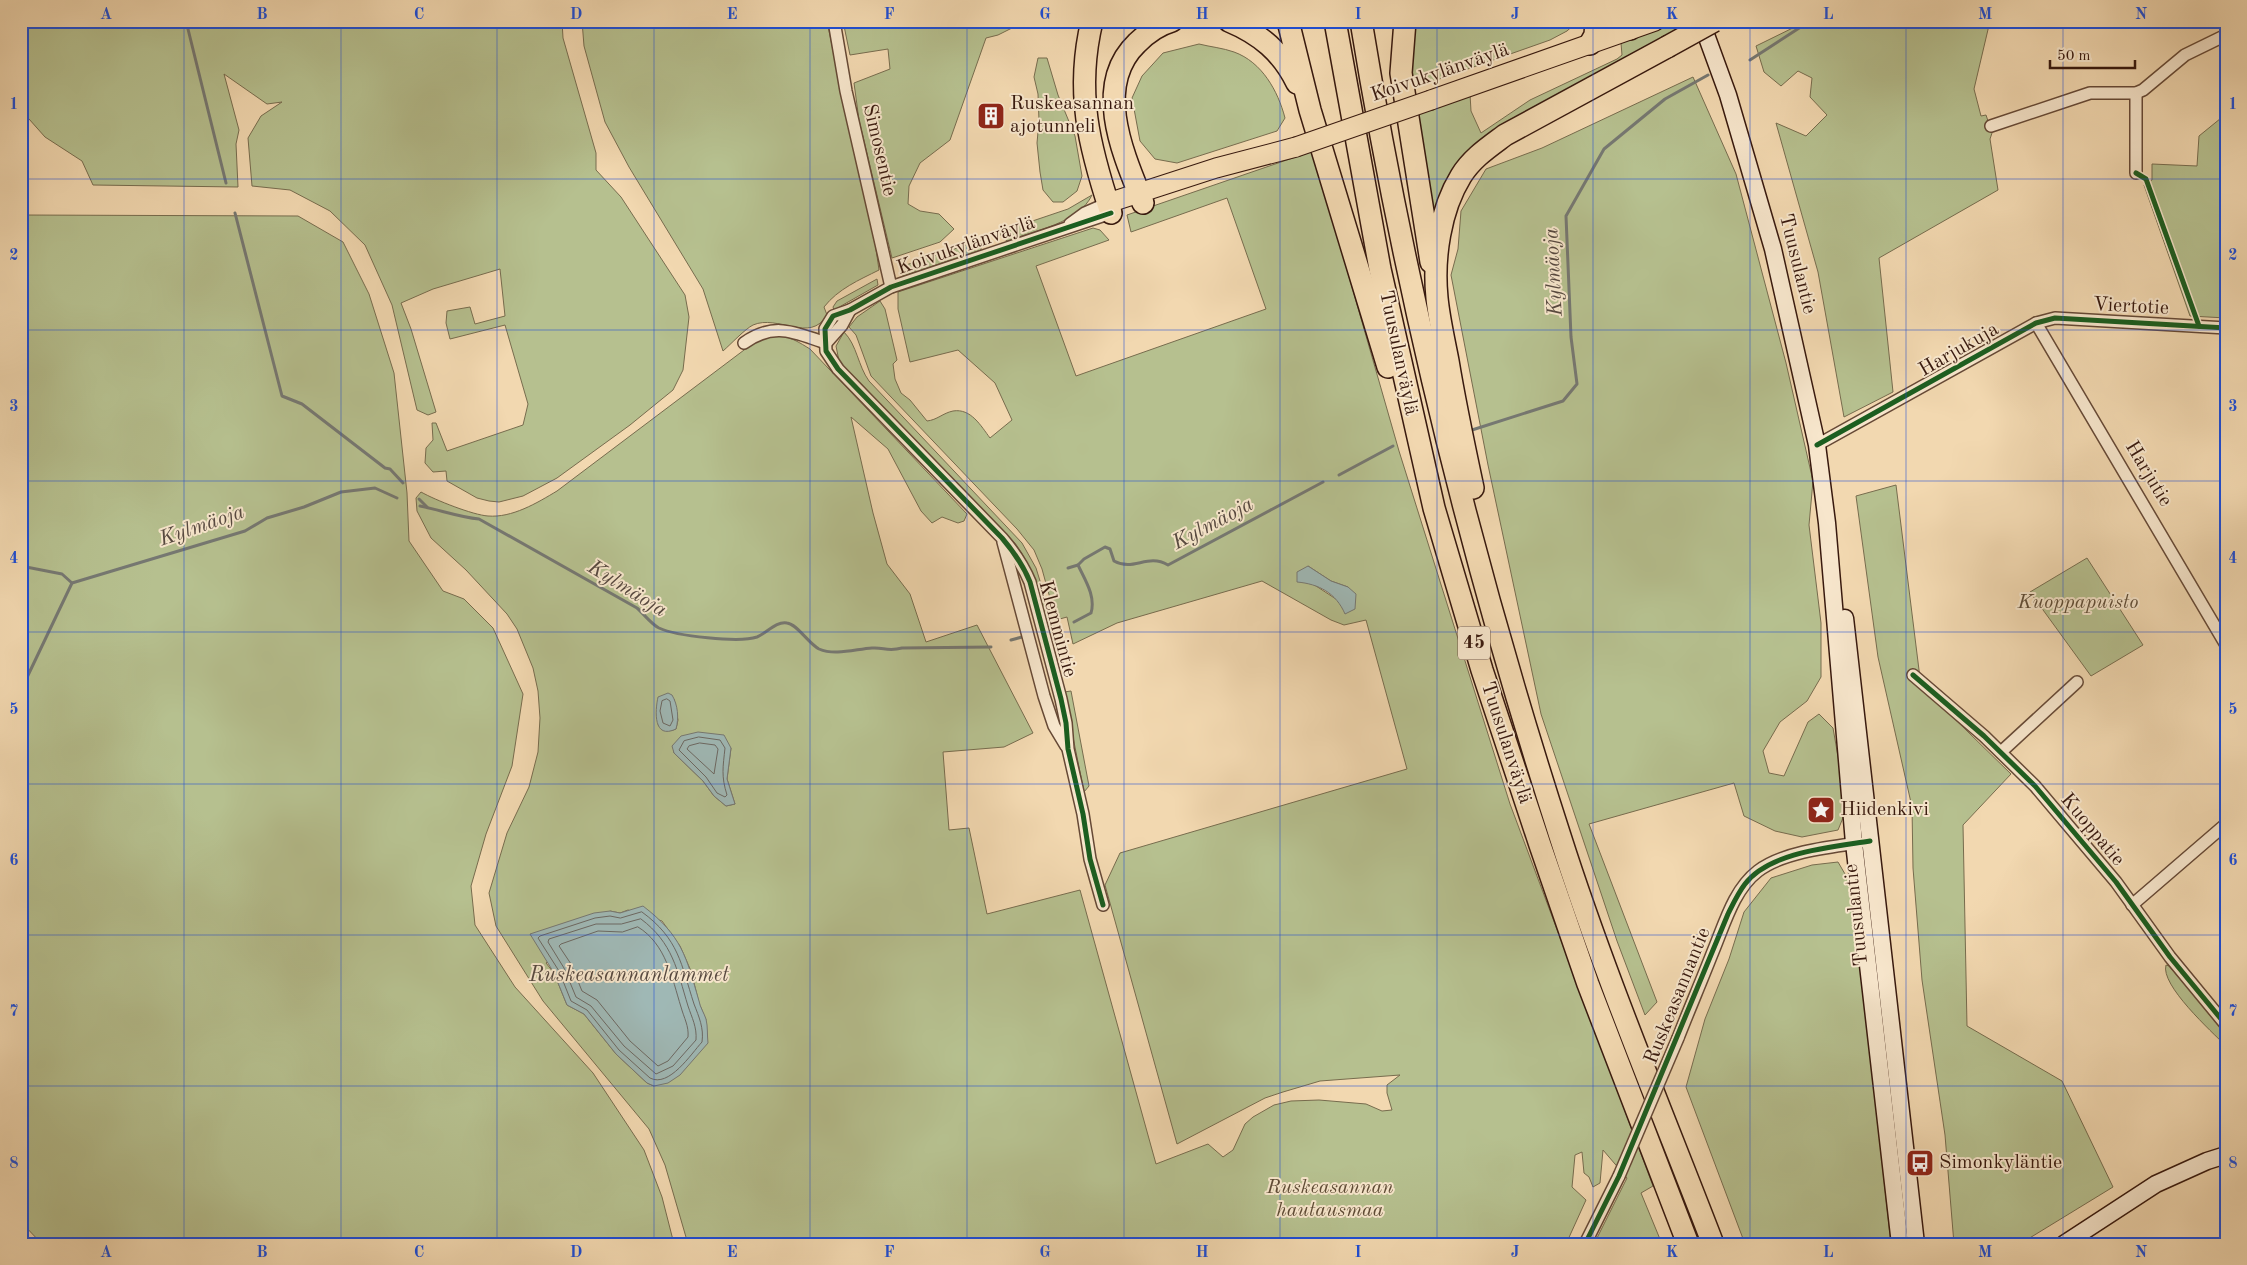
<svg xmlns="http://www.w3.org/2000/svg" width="2247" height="1265" viewBox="0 0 2247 1265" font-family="'Old Standard TT',serif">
  <rect width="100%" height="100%" fill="#f2d8b0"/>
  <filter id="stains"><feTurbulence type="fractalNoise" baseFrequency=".004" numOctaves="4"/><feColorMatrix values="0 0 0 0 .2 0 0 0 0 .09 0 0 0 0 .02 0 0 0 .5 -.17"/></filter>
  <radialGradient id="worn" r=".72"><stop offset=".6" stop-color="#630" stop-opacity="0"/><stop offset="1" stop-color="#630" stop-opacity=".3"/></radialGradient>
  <g fill="#b6c08f" stroke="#776c4e" fill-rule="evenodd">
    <path d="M 21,21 L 562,21 L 563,38 L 596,153 L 596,170 L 621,197 L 685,295 L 689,317 L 683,370 L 673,390 L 630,425 L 557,478 L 523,496 L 499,502 L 489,501 L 477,498 L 447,481 L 446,471 L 433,472 L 425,463 L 426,448 L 433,440 L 432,423 L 436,423 L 447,451 L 523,425 L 528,404 L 505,325 L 450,339 L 446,323 L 447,311 L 470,307 L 475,324 L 505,316 L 500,269 L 433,289 L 401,303 L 411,329 L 436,412 L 428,415 L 417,410 L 392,305 L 365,245 L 330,211 L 290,190 L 252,186 L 248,138 L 261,116 L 282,102 L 267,104 L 224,74 L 239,130 L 236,144 L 238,187 L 93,185 L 82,161 L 45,137 L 21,110 Z"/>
    <path d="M 582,21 L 827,21 L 846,114 L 872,221 L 879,270 C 859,280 838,289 824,307 L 827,315 C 810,344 778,314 753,325 C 745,329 731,344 723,351 L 703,289 L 629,167 L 605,122 L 584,46 Z"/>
    <path d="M 843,21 L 1020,21 L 1018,25 L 998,35 L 986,38 L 950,140 L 920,163 L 909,186 L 908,204 L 920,211 L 939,214 L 954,229 L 940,242 L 892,258 L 859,120 L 854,83 L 890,69 L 888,49 L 850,55 Z"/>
    <path d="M 1410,21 L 1578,21 L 1567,31 L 1550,40 L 1411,89 Z"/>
    <path d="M 1807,21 L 1990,21 L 1974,89 L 1981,116 L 1986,115 L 1992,133 L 1990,139 L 1998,190 L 1879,258 L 1893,392 L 1844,417 L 1818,272 L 1776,123 L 1806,136 L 1827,115 L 1810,97 L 1812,78 L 1798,71 L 1781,86 L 1764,72 L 1756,46 Z"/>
    <path d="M 1679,25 L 1675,34 L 1500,130 L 1433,235 L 1413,116 L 1470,94 L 1471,111 L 1481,133 L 1530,100 L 1617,59 L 1622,55 L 1621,43 L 1668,26 Z"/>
    <path d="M 1199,44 C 1211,47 1223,48 1234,52 C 1262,62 1278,91 1285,118 L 1277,131 L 1177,163 L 1155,159 L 1140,141 L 1132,98 L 1142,76 L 1163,53 Z"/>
    <path d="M 1038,58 L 1047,58 L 1058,95 L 1075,136 L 1082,176 L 1077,191 L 1063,202 L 1053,202 L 1043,190 L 1040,172 L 1037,143 L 1039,121 L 1038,94 L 1034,77 Z"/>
    <path d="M 1693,77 L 1736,174 L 1786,363 L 1813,481 L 1809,525 L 1821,623 L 1821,677 L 1807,701 L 1780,722 L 1763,751 L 1769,773 L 1784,776 L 1808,722 L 1819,714 L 1833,728 L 1847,808 L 1838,830 L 1802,837 L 1775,831 L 1744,816 L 1734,783 L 1589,824 L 1657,1002 L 1645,1015 L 1617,941 L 1541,714 L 1488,465 L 1451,275 L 1458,249 L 1461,211 L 1486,169 L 1542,148 Z"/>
    <path d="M 2226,114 L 2226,318 L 2190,316 L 2144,185 L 2152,180 L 2152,164 L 2197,166 L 2199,136 Z"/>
    <path d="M 1313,151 L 1399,451 L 1510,804 L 1653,1186 L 1641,1193 L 1662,1244 L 1594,1244 L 1627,1178 L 1603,1150 L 1600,1183 L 1593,1187 L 1589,1177 L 1584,1173 L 1582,1152 L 1575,1155 L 1572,1187 L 1586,1200 L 1566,1244 L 688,1244 L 665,1165 L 649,1129 L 543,1001 L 496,926 L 489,893 L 507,833 L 529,787 L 538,752 L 540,718 L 538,691 L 533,668 L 517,629 L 507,614 L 466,570 L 431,538 L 417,511 L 416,498 L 421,492 C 435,500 473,515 488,516 C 512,518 537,503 557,491 L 756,341 C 779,331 789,336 810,349 L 967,514 L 964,521 L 958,523 L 942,517 L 932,523 L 921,511 L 888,449 L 851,417 L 873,513 L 887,564 L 910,594 L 926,642 L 977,625 L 1033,733 L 1004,747 L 943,752 L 949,830 L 969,828 L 987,914 L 1080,890 L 1156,1164 L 1208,1144 L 1223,1157 L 1233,1150 L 1245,1124 L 1253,1117 L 1274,1105 L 1291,1101 L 1319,1100 L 1366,1104 L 1382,1111 L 1392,1110 L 1387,1093 L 1387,1085 L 1400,1075 L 1320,1081 L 1283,1092 L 1265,1098 L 1177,1144 L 1105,885 L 1120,853 L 1407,769 L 1366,620 L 1344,625 L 1331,620 L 1262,581 L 1117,623 L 1073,644 L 1067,617 L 1056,620 L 1042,569 L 1034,550 L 1017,529 L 871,376 L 856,335 L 849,327 L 857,317 L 880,301 L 885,309 L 897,360 L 893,364 L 895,379 L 901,393 L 910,400 L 927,421 C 937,420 943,413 953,411 C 971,408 981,426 990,438 L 1012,420 L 995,383 L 958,350 L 910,362 L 898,309 L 898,292 L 1093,228 L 1100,230 L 1109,240 L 1036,266 L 1076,376 L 1266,309 L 1227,198 L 1131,232 L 1127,215 ZM 1308,566 L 1331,581 L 1348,587 L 1339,601 L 1313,584 ZM 674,699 L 678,720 L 676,729 C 669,732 663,731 658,725 ZM 673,746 L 731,748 L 727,779 L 735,804 L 726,806 L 714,796 L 703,781 L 674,753 ZM 628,910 L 662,921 L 680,946 L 691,971 L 699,1003 L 706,1020 L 654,1086 L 647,1083 L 616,1054 L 584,1014 L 567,1005 L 554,973 L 546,963 L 610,911 L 620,913 Z"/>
    <path d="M 1092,195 C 1079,223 1034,231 1007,241 L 1001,236 L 1000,232 L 1068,209 Z"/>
    <path d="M 21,215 L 298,216 L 343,242 L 369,294 L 394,373 L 407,493 L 409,541 L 443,591 L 464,599 L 493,628 L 523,694 L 512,766 L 486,834 L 471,886 L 475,925 L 515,987 L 593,1073 L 644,1150 L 662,1197 L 674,1244 L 42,1244 L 21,1222 Z"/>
    <path d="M 981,240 L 981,250 L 903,276 L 901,273 L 903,266 Z"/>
    <path d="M 877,279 L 878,285 L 834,310 L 833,307 L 837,301 Z"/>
    <path d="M 844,332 C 857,345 858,366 869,381 L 1022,543 L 1036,568 L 1058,639 L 1054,641 C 1042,621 1040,596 1032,574 C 1028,563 1022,553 1015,543 L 839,361 L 836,346 Z"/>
    <path d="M 1896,485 L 1921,686 L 2011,774 L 1963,825 L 1967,1026 L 2062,1081 L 2113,1187 L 2028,1239 L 2014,1244 L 1954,1244 L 1945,1135 L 1922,980 L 1913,868 L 1912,807 L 1878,657 L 1856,496 Z"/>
    <path d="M 2087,558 L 2143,645 L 2091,676 L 2030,592 Z"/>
    <path d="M 1071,691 L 1089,786 L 1084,792 L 1064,692 Z"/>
    <path d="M 1838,862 L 1852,886 L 1891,1244 L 1745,1244 L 1686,1087 L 1705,1019 L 1729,959 L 1744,912 L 1771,878 L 1812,865 Z"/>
    <path d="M 2166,965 L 2169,966 L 2226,1033 L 2226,1046 C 2212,1032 2160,985 2166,965 Z"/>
  </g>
  <g fill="#9fb8b5" stroke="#767872">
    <path d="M 1308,566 L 1331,581 L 1348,587 L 1356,594 L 1355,609 L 1345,614 C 1336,593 1319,584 1297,582 L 1297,572 Z"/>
    <path d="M 668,693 L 672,695 C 678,705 679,718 676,729 C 653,740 655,711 658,697 Z"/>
    <path d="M 698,732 L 724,735 L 731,748 L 727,779 L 735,804 L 726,806 L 714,796 L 703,781 L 674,753 L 672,746 L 681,736 Z"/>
    <path d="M 643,906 C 682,936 686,956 699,1001 C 700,1007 704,1013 706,1019 C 708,1027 707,1035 708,1043 L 680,1075 L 668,1083 L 654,1086 L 647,1083 L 616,1054 L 584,1014 L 567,1005 L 554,973 L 530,934 L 594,913 L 610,911 L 620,913 Z"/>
  </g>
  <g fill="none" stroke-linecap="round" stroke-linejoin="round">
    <g stroke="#6c6862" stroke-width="1">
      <path d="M 667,699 L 670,701 L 673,720 L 670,726 L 663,723 L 660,711 L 662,701 Z"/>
      <path d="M 699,737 L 720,740 L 725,748 C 723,767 721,776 727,795 L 725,797 L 717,793 L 706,777 L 679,750 L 684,741 Z"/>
      <path d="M 700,743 L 715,745 L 718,749 L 714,774 L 687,749 L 689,746 Z"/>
      <path d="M 642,912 C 679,939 681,964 694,1004 C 699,1017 704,1028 702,1042 C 691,1054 669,1088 650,1078 L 619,1050 L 587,1010 L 571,1001 L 559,971 L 538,938 L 540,936 L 595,918 L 610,916 L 620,918 Z"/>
      <path d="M 641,919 C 673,943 677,970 688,1006 C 692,1018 697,1027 696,1040 L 673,1066 L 656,1074 L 624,1046 L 591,1006 L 576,997 L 564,968 L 548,942 L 549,939 L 596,924 L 621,924 Z"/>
      <path d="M 638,927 C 666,944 672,978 681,1007 C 684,1018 689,1026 688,1037 L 668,1061 L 658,1066 L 630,1041 L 597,1000 L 582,991 L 571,964 L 559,946 L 561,944 L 598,931 L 622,932 Z"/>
    </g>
    <g stroke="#767872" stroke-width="3">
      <path d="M 186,21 L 226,183"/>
      <path d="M 1750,60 L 1810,21"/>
      <path d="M 235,213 L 282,396 L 302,404 L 385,468 L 390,469 L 403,483"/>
      <path d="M 1472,430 L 1563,401 L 1577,384 L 1571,337 L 1566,216 L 1604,149 L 1665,99 L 1708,75"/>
      <path d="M 1339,475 L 1393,446"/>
      <path d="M 419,499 L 427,507"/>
      <path d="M 420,506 C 440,510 459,517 479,519 L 637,608 C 644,614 651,624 659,628 C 676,636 739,643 757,637 C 767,633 776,621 787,623 C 797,624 808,643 819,649 C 835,656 856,649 872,648 C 884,647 887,652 902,648 L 991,647"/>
      <path d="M 21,566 L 62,574 L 72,583"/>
      <path d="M 1068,568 L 1078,565"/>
      <path d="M 1074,622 L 1091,613 C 1096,596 1085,580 1078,565 L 1084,559 L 1105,547 L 1110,549 L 1114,561 C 1134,572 1147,553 1168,565 L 1323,482"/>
      <path d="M 1011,640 L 1022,637"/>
      <path d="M 21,690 L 72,583 L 245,531 L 267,518 L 304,507 L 341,492 L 375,488 L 397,498"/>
    </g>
    <defs>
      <g id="minor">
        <path d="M 834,21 L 846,91 L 891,287"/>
        <path d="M 2136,93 L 2136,173"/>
        <path d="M 1991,126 L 2090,93 L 2136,93 L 2143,90 L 2185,55 L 2226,35"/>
        <path d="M 1070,224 L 1085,213 L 1108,203"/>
        <path d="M 2036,323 L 2226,645"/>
        <path d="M 744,343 C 775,321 795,333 826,343"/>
        <path d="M 826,343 L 842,325 L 850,310"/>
        <path d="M 1817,445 L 2036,323 L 2055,318 L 2226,328"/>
        <path d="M 1003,542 L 1044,696 L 1054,726 L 1066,746"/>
        <path d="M 1913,675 L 1984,736 L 2035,786 L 2116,882 L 2170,957 L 2226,1025"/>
        <path d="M 2001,752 L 2077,682"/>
        <path d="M 1103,905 L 1090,859 L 1083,814 L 1068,749 L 1066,723 L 1061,699 L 1030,582 C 1023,565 1014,552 1002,538 L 838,369 L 826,351 L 825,329 L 833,316 L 850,310 L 891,287 L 1111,213"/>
        <path d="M 2132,905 L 2226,824"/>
        <path d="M 1678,1038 C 1689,1010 1701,982 1712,954 C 1724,926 1733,890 1758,871 C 1783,852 1829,847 1859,843"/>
        <path d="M 1585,1244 L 1619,1176"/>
      </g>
      <g id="secondary">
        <path d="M 1701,21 L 1728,95 L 1773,249 L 1817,445 L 1827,523 L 1854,843 L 1900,1244"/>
        <path d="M 1845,618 L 1916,1244"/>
        <path d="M 2064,1244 L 2156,1184 L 2207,1161 L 2226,1155"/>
      </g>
      <g id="primary">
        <path d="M 1431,100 L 1655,21"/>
        <path d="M 1108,203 L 1216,168 L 1296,147"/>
      </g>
      <g id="motorway">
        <path d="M 1092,21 C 1075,92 1089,146 1111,213"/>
        <path d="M 1229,21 C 1260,34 1282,52 1297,83"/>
        <path d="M 1288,21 L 1310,110 L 1388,367"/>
        <path d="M 1335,21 L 1380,269 L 1434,508 L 1482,670 L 1540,845 L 1588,984 L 1688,1244"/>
        <path d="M 1361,21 C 1406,297 1474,570 1560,836 C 1604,974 1661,1109 1713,1244"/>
        <path d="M 1405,21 L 1401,73 L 1431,262"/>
        <path d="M 1627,21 L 1630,29"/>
        <path d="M 1590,44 L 1595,35 L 1596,21"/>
        <path d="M 1143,203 C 1124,156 1092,86 1137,43 C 1147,33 1158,25 1172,21"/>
        <path d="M 1473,488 C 1464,446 1455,404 1448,361 C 1444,340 1439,319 1437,298 C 1433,258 1440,210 1461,176 C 1472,158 1489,147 1505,135 L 1667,47"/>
      </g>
    </defs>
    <use href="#minor" stroke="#664936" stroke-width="14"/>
    <use href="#secondary" stroke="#38190e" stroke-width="19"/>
    <use href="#primary" stroke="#38190e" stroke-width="21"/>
    <use href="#motorway" stroke="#38190e" stroke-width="24"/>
    <use href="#minor" stroke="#f7e6cc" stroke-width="11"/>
    <use href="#secondary" stroke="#f7e6cc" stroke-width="16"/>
    <use href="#primary" stroke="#f2d8b0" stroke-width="19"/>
    <use href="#motorway" stroke="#f2d8b0" stroke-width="21"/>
    <defs>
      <path id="minor-bridge" d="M 1619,1176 L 1678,1038"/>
      <path id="primary-bridge" d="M 1296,147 L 1431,100"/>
      <path id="motorway-bridge" d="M 1667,47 L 1714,21"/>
    </defs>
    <use href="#minor-bridge" stroke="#664936" stroke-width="14" stroke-linecap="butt"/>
    <use href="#primary-bridge" stroke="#38190e" stroke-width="21" stroke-linecap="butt"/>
    <use href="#motorway-bridge" stroke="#38190e" stroke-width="24" stroke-linecap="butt"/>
    <use href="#minor-bridge" stroke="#f7e6cc" stroke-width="11"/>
    <use href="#primary-bridge" stroke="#f2d8b0" stroke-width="19"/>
    <use href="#motorway-bridge" stroke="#f2d8b0" stroke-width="21"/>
    <defs>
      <g id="cycleway">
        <path d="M 2136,173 L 2146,179 L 2199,326"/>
        <path d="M 1817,445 L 2036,323 L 2055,318 L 2226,328"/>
        <path d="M 1913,675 L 1984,736 L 2035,786 L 2116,882 L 2170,957 L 2226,1025"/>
        <path d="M 1103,905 L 1090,859 L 1083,814 L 1068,749 L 1066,723 L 1061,699 L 1030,582 C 1023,565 1014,552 1002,538 L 838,369 L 826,351 L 825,329 L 833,316 L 850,310 L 891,287 L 1111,213"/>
        <path d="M 1585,1244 L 1619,1176 L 1728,914 C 1733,904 1738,893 1745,884 C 1769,852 1832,847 1870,841"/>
      </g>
    </defs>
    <use href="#cycleway" stroke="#f7e6cc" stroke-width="8"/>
    <use href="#cycleway" stroke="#1b5e20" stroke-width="5"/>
  </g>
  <path fill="none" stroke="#1d4ed8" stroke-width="1" stroke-opacity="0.55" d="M 184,21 L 184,1244M 341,21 L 341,1244M 497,21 L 497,1244M 654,21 L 654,1244M 810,21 L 810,1244M 967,21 L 967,1244M 1124,21 L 1124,1244M 1280,21 L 1280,1244M 1437,21 L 1437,1244M 1593,21 L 1593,1244M 1750,21 L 1750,1244M 1906,21 L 1906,1244M 2063,21 L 2063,1244M 21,179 L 2226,179M 21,330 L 2226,330M 21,481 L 2226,481M 21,632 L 2226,632M 21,784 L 2226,784M 21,935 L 2226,935M 21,1086 L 2226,1086"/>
  <defs>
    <symbol id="building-square" viewBox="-11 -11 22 22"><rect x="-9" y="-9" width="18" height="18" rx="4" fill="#8f2418" stroke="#f7e6cc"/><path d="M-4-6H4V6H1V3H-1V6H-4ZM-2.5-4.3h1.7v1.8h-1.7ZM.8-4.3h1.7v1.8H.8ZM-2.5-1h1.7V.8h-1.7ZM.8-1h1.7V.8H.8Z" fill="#fff"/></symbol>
    <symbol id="sight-square" viewBox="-11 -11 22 22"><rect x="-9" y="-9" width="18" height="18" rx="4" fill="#8f2418" stroke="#f7e6cc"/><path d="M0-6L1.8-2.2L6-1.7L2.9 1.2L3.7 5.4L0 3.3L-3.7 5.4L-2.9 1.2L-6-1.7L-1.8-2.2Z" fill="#fff"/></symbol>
    <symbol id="bus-square" viewBox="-11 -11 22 22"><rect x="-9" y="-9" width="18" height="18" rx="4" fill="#8f2418" stroke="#f7e6cc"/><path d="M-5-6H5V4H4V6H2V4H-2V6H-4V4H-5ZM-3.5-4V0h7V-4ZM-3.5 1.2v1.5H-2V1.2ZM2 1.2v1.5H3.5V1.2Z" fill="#fff"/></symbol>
  </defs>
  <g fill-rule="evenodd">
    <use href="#building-square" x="975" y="100" width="32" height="32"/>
    <use href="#sight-square" x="1805" y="794" width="32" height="32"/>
    <use href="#bus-square" x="1904" y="1147" width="32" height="32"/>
  </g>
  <g text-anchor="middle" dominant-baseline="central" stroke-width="4" stroke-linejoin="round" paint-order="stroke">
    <rect fill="#f7e6cc" stroke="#715647" stroke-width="1" x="1458" y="626.5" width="32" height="33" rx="4"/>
    <g font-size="19" font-weight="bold" fill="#38190e">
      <text x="1474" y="643">45</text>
    </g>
    <g font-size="20" fill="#38190e" stroke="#f7e6cc">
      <text transform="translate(1440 73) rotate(-19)">Koivukylänväylä</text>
      <text transform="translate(879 150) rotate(77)">Simosentie</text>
      <text transform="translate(966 246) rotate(-19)">Koivukylänväylä</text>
      <text transform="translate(1797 264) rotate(76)">Tuusulantie</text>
      <text transform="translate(2131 307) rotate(3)">Viertotie</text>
      <text transform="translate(1959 350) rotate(-30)">Harjukuja</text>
      <text transform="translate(1398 353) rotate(78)">Tuusulanväylä</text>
      <text transform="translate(2148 474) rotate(59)">Harjutie</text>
      <text transform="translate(1057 629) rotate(75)">Klemmintie</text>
      <text transform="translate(1506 743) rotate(72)">Tuusulanväylä</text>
      <text transform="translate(2092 830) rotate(50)">Kuoppatie</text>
      <text transform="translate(1857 915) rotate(-96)">Tuusulantie</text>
      <text transform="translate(1678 996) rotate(-68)">Ruskeasannantie</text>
    </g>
    <g font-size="20" fill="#38190e" stroke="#f7e6cc" text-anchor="start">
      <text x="1010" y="104">Ruskeasannan<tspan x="1010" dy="23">ajotunneli</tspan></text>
      <text x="1840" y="810">Hiidenkivi</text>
      <text x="1939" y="1163">Simonkyläntie</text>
    </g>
    <g font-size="20" font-style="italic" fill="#5e4b35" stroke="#f7e6cc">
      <text x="2078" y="603">Kuoppapuisto</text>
      <text x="1330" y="1188">Ruskeasannan<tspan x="1330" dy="23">hautausmaa</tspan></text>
    </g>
    <g font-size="21" font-style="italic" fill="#574940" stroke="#f7e6cc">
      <text transform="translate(1554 272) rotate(-93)">Kylmäoja</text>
      <text transform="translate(1213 524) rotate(-28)">Kylmäoja</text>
      <text transform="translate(202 526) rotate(-19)">Kylmäoja</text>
      <text transform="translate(627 589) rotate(32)">Kylmäoja</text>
      <text x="629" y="975">Ruskeasannanlammet</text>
    </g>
  </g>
  <rect width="2247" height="1265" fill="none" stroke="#f2d8b0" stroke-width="55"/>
  <path d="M2050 60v8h85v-8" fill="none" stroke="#38190e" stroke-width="2.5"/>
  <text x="2057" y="60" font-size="15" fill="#38190e" stroke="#f7e6cc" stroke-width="4" paint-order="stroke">50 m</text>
  <rect x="28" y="28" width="2192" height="1210" fill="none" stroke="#1d4ed8" stroke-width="2"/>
  <g font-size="16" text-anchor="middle" font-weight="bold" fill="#1d4ed8">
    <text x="106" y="19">A</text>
    <text x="262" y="19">B</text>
    <text x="419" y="19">C</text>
    <text x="576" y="19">D</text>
    <text x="732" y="19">E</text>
    <text x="889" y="19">F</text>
    <text x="1045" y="19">G</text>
    <text x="1202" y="19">H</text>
    <text x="1358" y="19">I</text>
    <text x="1515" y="19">J</text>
    <text x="1672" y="19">K</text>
    <text x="1828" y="19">L</text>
    <text x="1985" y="19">M</text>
    <text x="2141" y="19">N</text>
    <text x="14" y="109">1</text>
    <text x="2233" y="109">1</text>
    <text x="14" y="260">2</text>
    <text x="2233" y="260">2</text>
    <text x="14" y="411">3</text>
    <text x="2233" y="411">3</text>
    <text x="14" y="563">4</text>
    <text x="2233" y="563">4</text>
    <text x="14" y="714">5</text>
    <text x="2233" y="714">5</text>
    <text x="14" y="865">6</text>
    <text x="2233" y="865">6</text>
    <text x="14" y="1016">7</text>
    <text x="2233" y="1016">7</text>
    <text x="14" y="1168">8</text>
    <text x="2233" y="1168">8</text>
    <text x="106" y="1257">A</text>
    <text x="262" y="1257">B</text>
    <text x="419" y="1257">C</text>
    <text x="576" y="1257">D</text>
    <text x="732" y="1257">E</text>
    <text x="889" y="1257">F</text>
    <text x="1045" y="1257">G</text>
    <text x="1202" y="1257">H</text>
    <text x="1358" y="1257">I</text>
    <text x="1515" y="1257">J</text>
    <text x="1672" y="1257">K</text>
    <text x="1828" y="1257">L</text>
    <text x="1985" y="1257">M</text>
    <text x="2141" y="1257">N</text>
  </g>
  <rect width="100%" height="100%" filter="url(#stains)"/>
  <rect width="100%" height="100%" fill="url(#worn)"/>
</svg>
